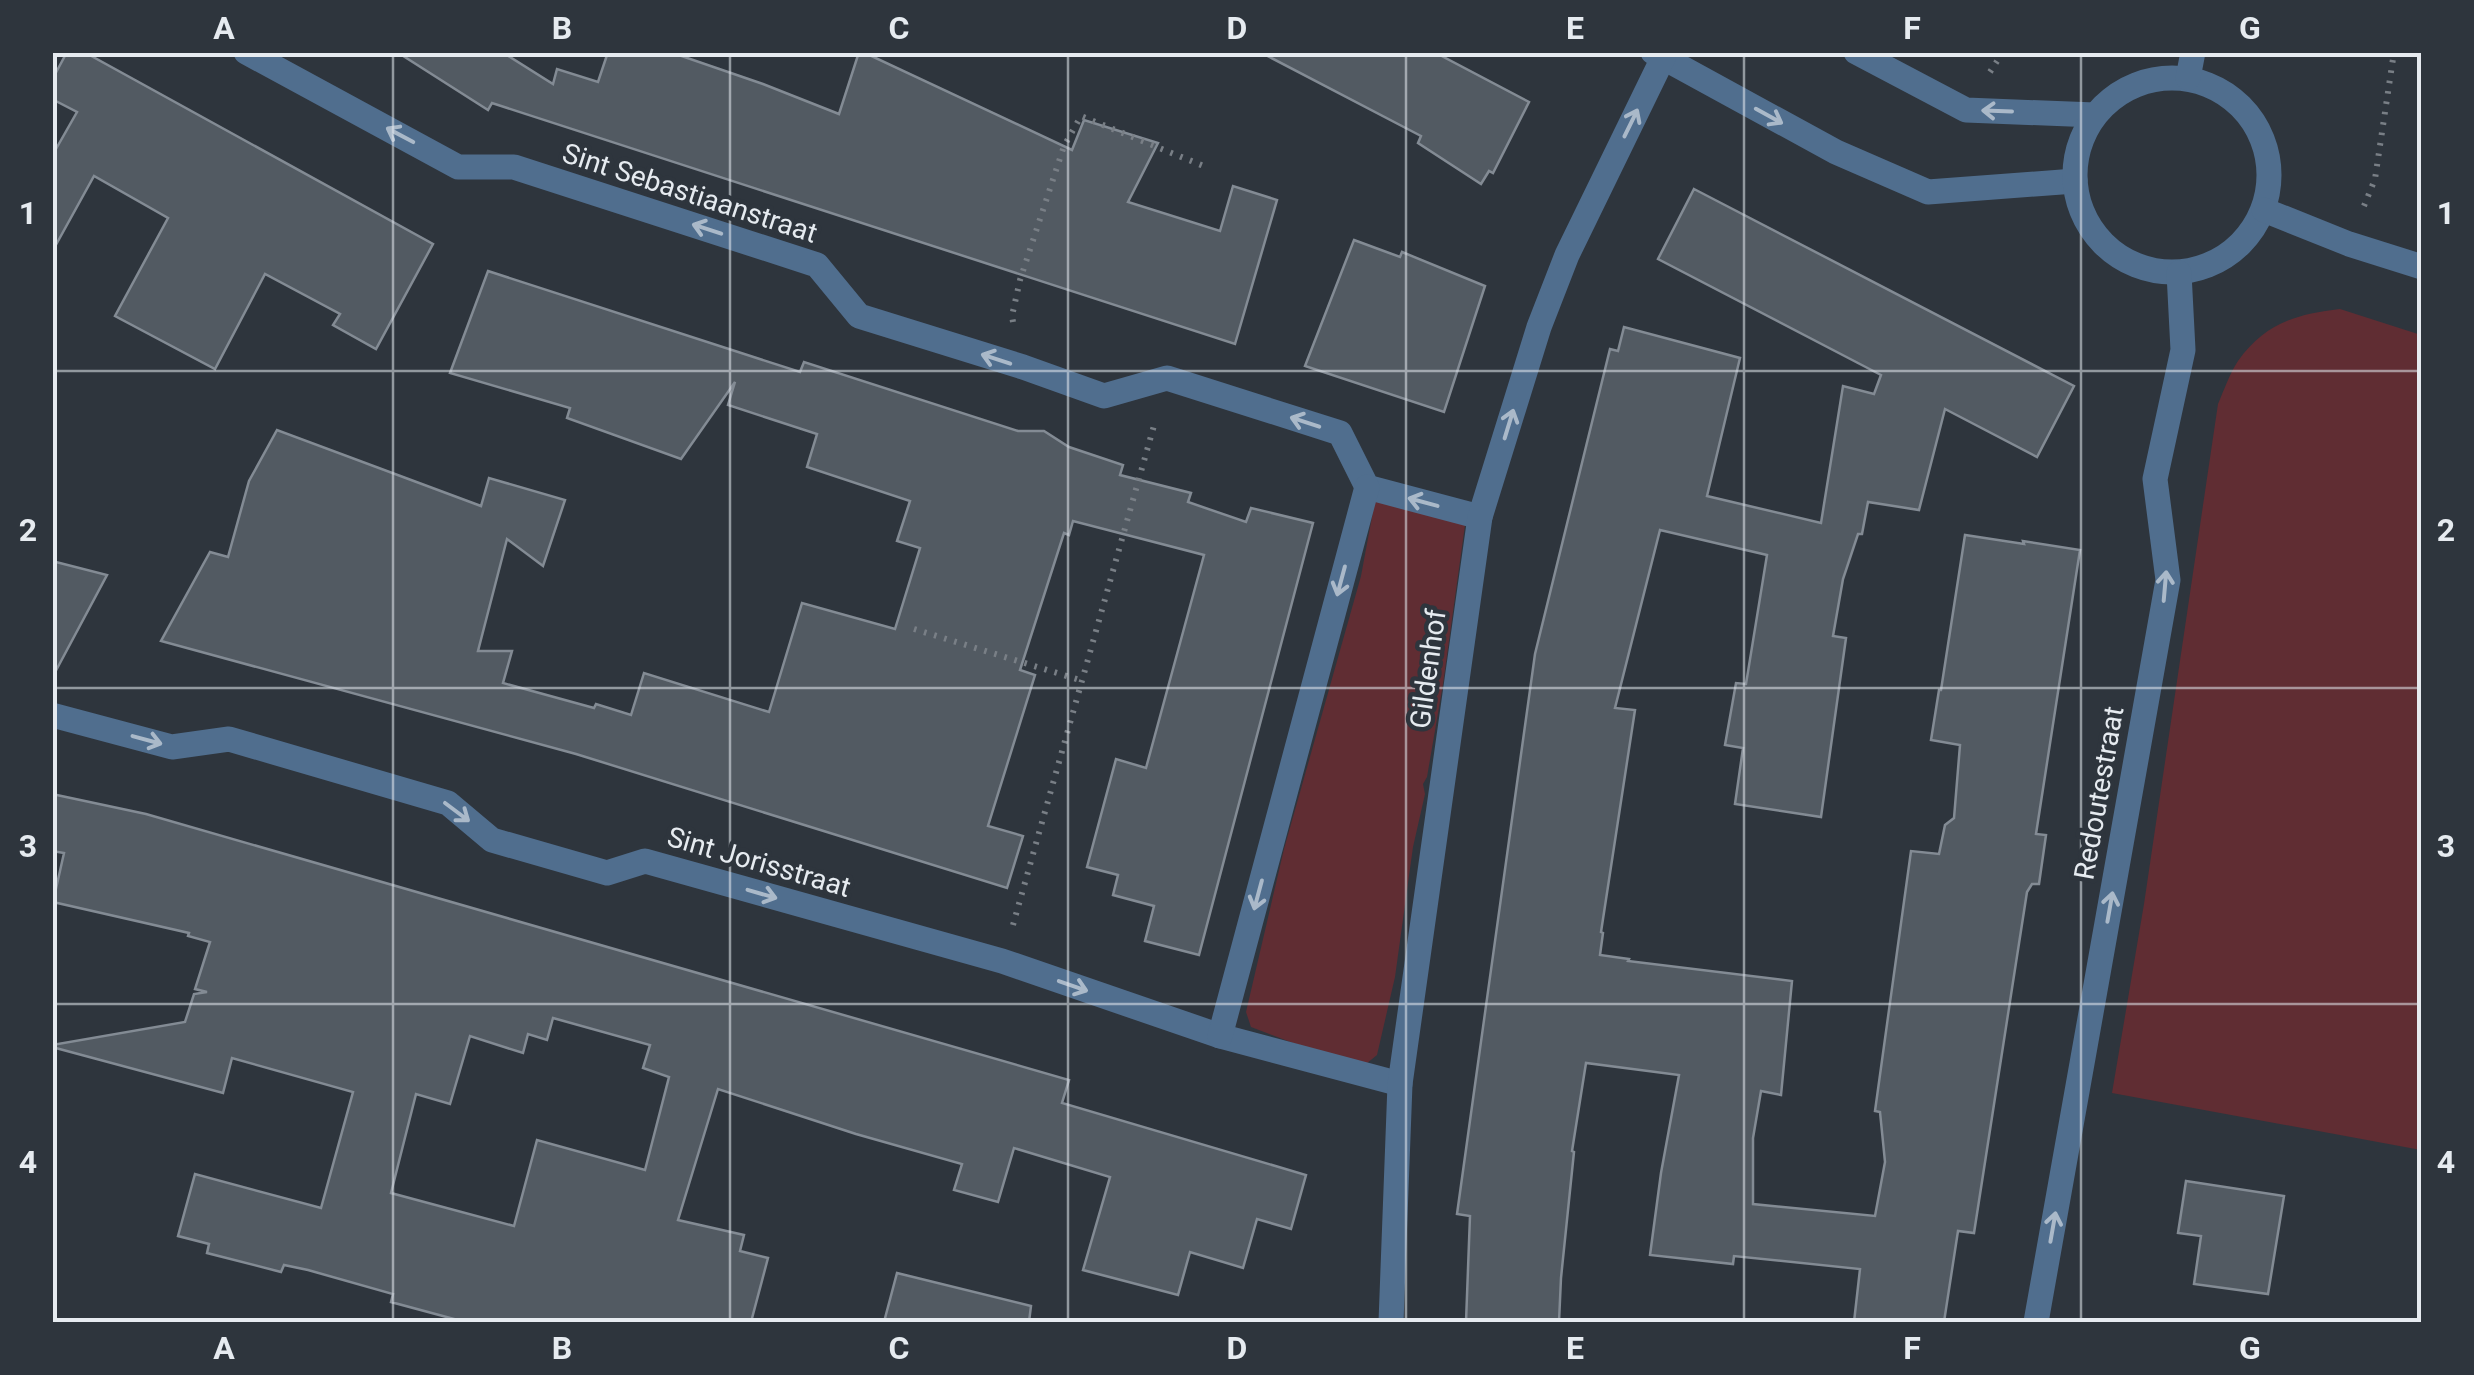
<svg xmlns="http://www.w3.org/2000/svg" width="2474" height="1375" viewBox="0 0 2474 1375" font-family="Roboto,sans-serif">
  <rect width="100%" height="100%" fill="#2e353d"/>
  <g fill="#602d33">
    <path d="M 2340,309 L 2421,335 L 2421,1150 L 2112,1093 L 2144,904 L 2218,404 C 2224,390 2230,373 2238,361 C 2265,323 2297,314 2340,309 Z"/>
    <path d="M 1375,501 L 1465,525 L 1443,684 L 1427,777 L 1423,784 L 1425,794 L 1413,847 L 1395,977 L 1377,1055 L 1366,1064 L 1293,1043 L 1251,1027 L 1246,1012 L 1284,849 L 1361,576 Z"/>
  </g>
  <g fill="#525a62" stroke="#838b94" stroke-width="2.5" fill-rule="evenodd">
    <path d="M 67,52 L 84,52 L 433,244 L 376,349 L 333,325 L 340,314 L 265,274 L 215,369 L 115,316 L 168,218 L 94,176 L 52,252 L 52,156 L 77,112 L 52,99 L 52,80 Z"/>
    <path d="M 397,52 L 502,52 L 553,84 L 557,69 L 598,82 L 608,52 L 670,52 L 763,84 L 839,114 L 859,52 L 863,52 L 1072,150 L 1084,120 L 1158,143 L 1128,202 L 1220,231 L 1233,186 L 1277,200 L 1235,344 L 492,103 L 488,110 Z"/>
    <path d="M 1260,52 L 1434,52 L 1529,102 L 1493,173 L 1489,171 L 1481,184 L 1418,143 L 1421,136 Z"/>
    <path d="M 1694,189 L 2074,386 L 2037,457 L 1945,409 L 1919,510 L 1868,502 L 1862,534 L 1858,534 L 1843,579 L 1833,636 L 1846,638 L 1821,817 L 1735,804 L 1743,748 L 1725,745 L 1736,683 L 1746,684 L 1767,555 L 1660,530 L 1615,708 L 1635,710 L 1601,932 L 1603,933 L 1600,955 L 1629,959 L 1628,961 L 1792,981 L 1781,1095 L 1761,1091 L 1753,1138 L 1753,1204 L 1875,1216 L 1885,1162 L 1880,1112 L 1875,1111 L 1911,851 L 1939,854 L 1945,825 L 1954,818 L 1960,745 L 1931,740 L 1939,690 L 1941,690 L 1965,535 L 2024,544 L 2023,541 L 2080,550 L 2036,834 L 2046,835 L 2039,884 L 2032,884 L 2027,892 L 1974,1233 L 1958,1231 L 1944,1322 L 1854,1322 L 1860,1269 L 1734,1256 L 1733,1264 L 1650,1255 L 1661,1173 L 1679,1075 L 1586,1063 L 1572,1151 L 1574,1152 L 1561,1278 L 1559,1322 L 1466,1322 L 1470,1216 L 1457,1214 L 1535,654 L 1610,349 L 1618,351 L 1624,327 L 1740,358 L 1707,496 L 1821,523 L 1843,386 L 1874,394 L 1881,375 L 1658,259 Z"/>
    <path d="M 1354,240 L 1400,257 L 1402,252 L 1485,286 L 1444,412 L 1305,366 Z"/>
    <path d="M 488,271 L 800,372 L 804,362 L 1018,431 L 1044,431 L 1069,447 L 1123,465 L 1120,475 L 1191,493 L 1188,502 L 1246,522 L 1251,508 L 1313,523 L 1199,955 L 1145,941 L 1154,906 L 1113,895 L 1118,875 L 1087,867 L 1116,759 L 1146,768 L 1204,555 L 1073,521 L 1069,535 L 1064,533 L 1020,670 L 1035,675 L 988,826 L 1023,836 L 1007,888 L 576,754 L 161,641 L 210,552 L 228,557 L 249,481 L 277,430 L 481,506 L 489,478 L 565,500 L 543,566 L 507,539 L 478,651 L 512,651 L 503,683 L 594,708 L 596,704 L 631,715 L 644,673 L 769,712 L 802,603 L 895,629 L 920,548 L 897,541 L 910,501 L 807,467 L 817,434 L 728,405 L 735,382 L 681,459 L 567,418 L 570,408 L 450,373 Z"/>
    <path d="M 52,561 L 107,575 L 52,678 Z"/>
    <path d="M 52,794 L 146,814 L 1069,1080 L 1062,1103 L 1306,1175 L 1291,1229 L 1257,1219 L 1243,1268 L 1190,1252 L 1178,1295 L 1083,1270 L 1110,1177 L 1014,1148 L 998,1202 L 954,1190 L 962,1164 L 856,1134 L 718,1089 L 678,1220 L 744,1235 L 740,1251 L 768,1258 L 751,1322 L 465,1322 L 391,1302 L 393,1294 L 308,1270 L 284,1265 L 281,1272 L 207,1253 L 209,1244 L 178,1236 L 195,1174 L 321,1208 L 353,1092 L 232,1058 L 223,1093 L 52,1047 L 52,1045 L 185,1022 L 194,994 L 207,992 L 195,989 L 210,942 L 188,936 L 189,933 L 53,902 L 64,853 L 52,851 ZM 553,1018 L 650,1045 L 643,1068 L 669,1077 L 645,1170 L 537,1140 L 514,1226 L 391,1193 L 416,1094 L 450,1104 L 470,1036 L 523,1053 L 528,1034 L 547,1040 Z"/>
    <path d="M 2186,1181 L 2284,1196 L 2268,1294 L 2194,1284 L 2201,1236 L 2178,1233 Z"/>
    <path d="M 897,1273 L 1031,1306 L 1029,1322 L 884,1322 Z"/>
  </g>
  <g fill="none" stroke-linecap="round" stroke-linejoin="round">
    <g stroke="#797f86" stroke-width="6" stroke-dasharray="2.5 8" stroke-linecap="butt">
      <path d="M 1990,72 L 2003,52"/>
      <path d="M 2364,206 L 2375,179 L 2394,52"/>
      <path d="M 1013,322 L 1012,316 L 1020,280 L 1064,146 L 1081,116 L 1206,167"/>
      <path d="M 914,629 L 1083,681"/>
      <path d="M 1013,925 L 1155,422"/>
    </g>
    <g stroke="#506e8e" stroke-width="25">
      <path d="M 246,52 L 458,167 L 514,167 L 817,265 L 859,316 L 1023,367 L 1104,396 L 1167,378 L 1340,433 L 1367,487 L 1480,517"/>
      <path d="M 1653,52 L 1836,152 L 1928,192 L 2075,181"/>
      <path d="M 1856,52 L 1966,110 L 2095,115"/>
      <circle cx="2172" cy="175" r="97"/>
      <path d="M 2188,78 L 2193,52"/>
      <path d="M 2264,210 L 2349,244 L 2422,267"/>
      <path d="M 52,715 L 172,747 L 229,739 L 448,803 L 492,840 L 607,873 L 645,861 L 1002,961 L 1220,1036 L 1400,1084"/>
      <path d="M 1220,1036 L 1367,487"/>
      <path d="M 1391,1322 L 1400,1084 L 1480,517 L 1539,327 L 1567,255 L 1663,58"/>
      <path d="M 2036,1322 L 2168,580 L 2155,479 L 2183,350 L 2179,273"/>
    </g>
  </g>
  <defs><path id="oneway-shaft" d="M-6 0H5M1.5-3L5.5 0L1.5 3" fill="none" stroke-width="1.6" stroke-linecap="round" stroke-linejoin="round" transform="scale(2.5)"/></defs>
  <g stroke="#aab9c9">
    <use href="#oneway-shaft" transform="translate(1997 111) rotate(-178)"/>
    <use href="#oneway-shaft" transform="translate(1769 116) rotate(29)"/>
    <use href="#oneway-shaft" transform="translate(1631 123) rotate(-64)"/>
    <use href="#oneway-shaft" transform="translate(400 135) rotate(-152)"/>
    <use href="#oneway-shaft" transform="translate(707 229) rotate(-162)"/>
    <use href="#oneway-shaft" transform="translate(996 359) rotate(-162)"/>
    <use href="#oneway-shaft" transform="translate(1305 422) rotate(-162)"/>
    <use href="#oneway-shaft" transform="translate(1509 424) rotate(-73)"/>
    <use href="#oneway-shaft" transform="translate(1423 502) rotate(-165)"/>
    <use href="#oneway-shaft" transform="translate(1341 581) rotate(105)"/>
    <use href="#oneway-shaft" transform="translate(2165 586) rotate(-85)"/>
    <use href="#oneway-shaft" transform="translate(147 740) rotate(15)"/>
    <use href="#oneway-shaft" transform="translate(457 812) rotate(37)"/>
    <use href="#oneway-shaft" transform="translate(762 894) rotate(16)"/>
    <use href="#oneway-shaft" transform="translate(1258 895) rotate(105)"/>
    <use href="#oneway-shaft" transform="translate(2110 907) rotate(-80)"/>
    <use href="#oneway-shaft" transform="translate(1073 986) rotate(19)"/>
    <use href="#oneway-shaft" transform="translate(2053 1227) rotate(-80)"/>
  </g>
  <path fill="none" stroke="#e6ebf0" stroke-width="2.5" stroke-opacity="0.55" d="M 393,52 L 393,1322M 730,52 L 730,1322M 1068,52 L 1068,1322M 1406,52 L 1406,1322M 1744,52 L 1744,1322M 2081,52 L 2081,1322M 52,371 L 2422,371M 52,688 L 2422,688M 52,1004 L 2422,1004"/>
  <g text-anchor="middle" dominant-baseline="central" stroke-width="9" stroke-linejoin="round" paint-order="stroke">
    <g font-size="28" fill="#e6ebf0" stroke="#2e353d">
      <text transform="translate(690 193) rotate(18)">Sint Sebastiaanstraat</text>
      <text transform="translate(1428 669) rotate(-82)">Gildenhof</text>
      <text transform="translate(2099 793) rotate(-80)">Redoutestraat</text>
      <text transform="translate(759 862) rotate(16)">Sint Jorisstraat</text>
    </g>
  </g>
  <rect width="2474" height="1375" fill="none" stroke="#2e353d" stroke-width="110"/>
  <rect x="55" y="55" width="2364" height="1265" fill="none" stroke="#e6ebf0" stroke-width="4"/>
  <g font-size="32" text-anchor="middle" font-weight="bold" fill="#e6ebf0">
    <text x="224" y="39">A</text>
    <text x="562" y="39">B</text>
    <text x="899" y="39">C</text>
    <text x="1237" y="39">D</text>
    <text x="1575" y="39">E</text>
    <text x="1912" y="39">F</text>
    <text x="2250" y="39">G</text>
    <text x="28" y="224">1</text>
    <text x="2446" y="224">1</text>
    <text x="28" y="541">2</text>
    <text x="2446" y="541">2</text>
    <text x="28" y="857">3</text>
    <text x="2446" y="857">3</text>
    <text x="28" y="1173">4</text>
    <text x="2446" y="1173">4</text>
    <text x="224" y="1359">A</text>
    <text x="562" y="1359">B</text>
    <text x="899" y="1359">C</text>
    <text x="1237" y="1359">D</text>
    <text x="1575" y="1359">E</text>
    <text x="1912" y="1359">F</text>
    <text x="2250" y="1359">G</text>
  </g>
</svg>
